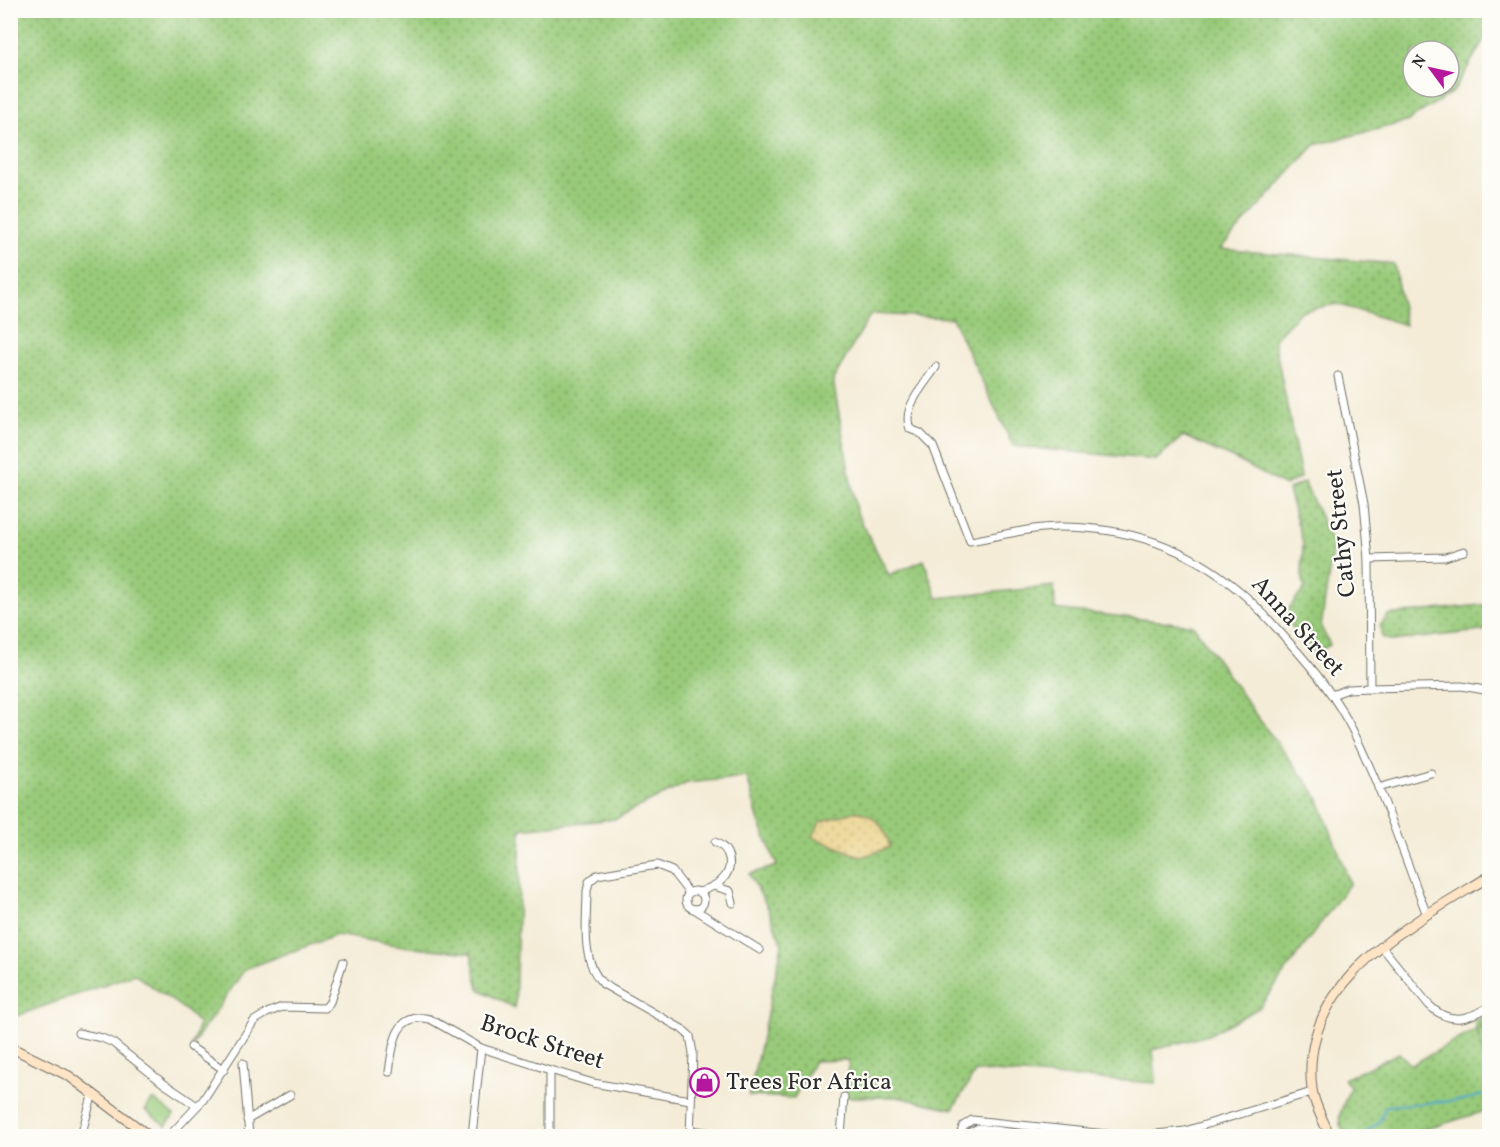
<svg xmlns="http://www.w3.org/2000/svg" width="1500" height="1147" viewBox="0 0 1500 1147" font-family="Vollkorn,serif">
  <defs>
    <pattern id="grass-dots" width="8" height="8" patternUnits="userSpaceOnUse" patternTransform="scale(1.5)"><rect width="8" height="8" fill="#98ca79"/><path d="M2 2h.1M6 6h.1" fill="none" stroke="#7ca463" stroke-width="1.8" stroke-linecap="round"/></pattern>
    <pattern id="sand-dots" width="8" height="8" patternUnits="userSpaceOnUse" patternTransform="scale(1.5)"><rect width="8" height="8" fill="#eeda9e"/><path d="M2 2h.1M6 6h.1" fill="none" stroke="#cb8" stroke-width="1.8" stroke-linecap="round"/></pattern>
    <pattern id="cemetery-stones" width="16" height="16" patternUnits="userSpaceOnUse" patternTransform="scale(1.5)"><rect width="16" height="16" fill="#98ca79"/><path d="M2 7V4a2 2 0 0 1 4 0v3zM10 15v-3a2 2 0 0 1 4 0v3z" fill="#7ca463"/></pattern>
  </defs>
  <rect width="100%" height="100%" fill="#fdfcf7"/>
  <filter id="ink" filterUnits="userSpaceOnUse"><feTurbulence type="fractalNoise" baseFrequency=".0167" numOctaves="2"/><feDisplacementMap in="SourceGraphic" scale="12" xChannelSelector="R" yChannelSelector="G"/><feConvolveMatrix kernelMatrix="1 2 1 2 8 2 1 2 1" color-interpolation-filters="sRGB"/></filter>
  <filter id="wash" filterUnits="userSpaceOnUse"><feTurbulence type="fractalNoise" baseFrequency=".008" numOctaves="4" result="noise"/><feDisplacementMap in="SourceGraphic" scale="24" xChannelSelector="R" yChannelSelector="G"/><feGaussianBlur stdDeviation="1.35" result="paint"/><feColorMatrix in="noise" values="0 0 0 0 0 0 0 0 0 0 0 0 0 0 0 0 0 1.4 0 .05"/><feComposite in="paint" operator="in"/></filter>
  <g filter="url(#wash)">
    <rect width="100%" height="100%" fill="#f4ecd7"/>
    <g fill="url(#grass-dots)" stroke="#627a52" stroke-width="1.5" fill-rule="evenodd">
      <path d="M 10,11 L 1489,11 L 1489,31 L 1454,91 L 1406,122 L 1315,145 L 1220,249 L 1394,264 L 1405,325 L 1337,304 L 1301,311 L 1274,339 L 1301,477 L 1285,486 L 1235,459 L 1183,436 L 1156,460 L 1013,446 L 952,318 L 871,314 L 833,380 L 856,511 L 889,575 L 924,560 L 937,598 L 1054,586 L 1055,609 L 1193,625 L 1253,711 L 1318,797 L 1350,883 L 1259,1008 L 1208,1035 L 1153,1050 L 1156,1083 L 976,1071 L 953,1109 L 897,1097 L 844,1097 L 849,1060 L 814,1061 L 794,1098 L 749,1096 L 782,945 L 768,908 L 749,874 L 777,866 L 758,819 L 747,777 L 687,783 L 615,819 L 521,829 L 515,1008 L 479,989 L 471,953 L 409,947 L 337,935 L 245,969 L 191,1047 L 199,1024 L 185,1010 L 134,974 L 11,1018 ZM 1413,51 L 1449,51 L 1449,87 L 1413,87 Z"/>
      <path d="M 1304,482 L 1333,545 L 1321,627 L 1330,645 L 1315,653 L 1283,616 L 1305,588 L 1302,576 L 1303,543 L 1288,490 Z"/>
      <path d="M 1489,604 L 1489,630 L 1392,641 L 1382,637 L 1380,626 L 1388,615 Z"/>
      <path d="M 1477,1029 L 1489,1076 L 1489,1110 L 1404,1136 L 1348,1136 C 1330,1119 1345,1107 1350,1087 L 1344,1079 L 1399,1053 L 1411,1065 Z"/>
    </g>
    <path fill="url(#sand-dots)" stroke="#8c8264" stroke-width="1.5" d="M 857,811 C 877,816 885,828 890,847 L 862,857 L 813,837 L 820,822 Z"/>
    <path fill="url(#cemetery-stones)" stroke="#627a52" stroke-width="1.5" d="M 1489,1010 L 1489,1076 L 1475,1023 Z"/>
    <path fill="#98ca79" stroke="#627a52" stroke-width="1.5" d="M 153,1099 L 174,1115 L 166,1126 L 145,1110 Z"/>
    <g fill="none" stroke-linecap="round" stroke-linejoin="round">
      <path stroke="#4ea7cc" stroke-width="2" d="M 1362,1136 L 1379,1122 L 1386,1106 L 1464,1100 L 1490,1093"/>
    </g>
  </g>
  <g filter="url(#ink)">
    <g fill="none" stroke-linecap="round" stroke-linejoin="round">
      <defs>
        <g id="street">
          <path d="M 936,367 C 925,384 901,408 910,429 L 920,433 L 933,446 L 970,541 C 1000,536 1030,527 1060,527 C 1126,527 1187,547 1237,589 C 1256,604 1272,623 1288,641 C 1313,668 1335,696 1352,729 C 1382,789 1403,853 1427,915"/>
          <path d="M 1338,376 L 1364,504 L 1369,559 L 1370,688"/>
          <path d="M 1369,559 L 1445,557 L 1464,551"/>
          <path d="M 1332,695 L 1348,689 L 1370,688 L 1462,686 L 1490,691"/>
          <path d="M 1378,788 L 1431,773"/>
          <path d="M 714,886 L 730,891 L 733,903"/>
          <circle cx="695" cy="900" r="9"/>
          <path d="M 700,892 C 707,889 715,886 721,881 C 735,868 731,849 715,842"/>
          <path d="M 689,893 L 672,871 L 657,865 L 597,875 L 589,882 L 587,891 C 587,921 580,961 603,984 L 682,1029 L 690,1036 L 693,1053 L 690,1136"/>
          <path d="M 694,909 L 760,950"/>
          <path d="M 1382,947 L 1429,1005 C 1449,1025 1468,1020 1490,1006"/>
          <path d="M 78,1033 L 102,1038 L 113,1043 L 163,1083 L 197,1106"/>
          <path d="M 191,1047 L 224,1070"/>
          <path d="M 243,1063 L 249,1136"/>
          <path d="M 550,1070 L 550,1136"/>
          <path d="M 389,1072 C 393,1046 394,1011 430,1019 L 481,1048 L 550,1070 L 593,1083 L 690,1100"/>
          <path d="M 247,1120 L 290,1095"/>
          <path d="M 690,1130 L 736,1136"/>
          <path d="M 81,1136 L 93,1093"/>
          <path d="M 169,1136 L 203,1100 L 254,1021 L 267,1013 L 282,1007 L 325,1008 L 330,1002 L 343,962"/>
          <path d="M 472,1136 L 481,1048"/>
          <path d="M 841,1136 L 844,1097"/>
          <path d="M 960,1136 L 963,1126 L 972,1120 L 1125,1136"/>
          <path d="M 967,1136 L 972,1131 L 979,1128 L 1038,1136"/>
          <path d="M 1137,1136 L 1185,1131 L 1312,1092"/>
        </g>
        <g id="secondary">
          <path d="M 10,1047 L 69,1076 L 149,1136"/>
          <path d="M 1330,1136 C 1324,1122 1314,1105 1312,1089 C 1298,980 1412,924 1490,876"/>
        </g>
      </defs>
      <use href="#street" stroke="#716f67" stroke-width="9"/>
      <use href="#secondary" stroke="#716f67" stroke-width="11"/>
      <use href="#street" stroke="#fff" stroke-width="7"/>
      <use href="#secondary" stroke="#ffe4c6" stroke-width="9"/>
    </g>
  </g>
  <defs>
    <symbol id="shop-ring" viewBox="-11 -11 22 22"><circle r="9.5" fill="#fdfcf7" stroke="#b5179e" stroke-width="1.5"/><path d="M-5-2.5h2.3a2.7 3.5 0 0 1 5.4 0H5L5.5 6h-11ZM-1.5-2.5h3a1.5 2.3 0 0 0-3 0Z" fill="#b5179e"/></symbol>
  </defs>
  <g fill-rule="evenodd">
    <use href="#shop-ring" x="688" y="1066" width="33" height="33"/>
  </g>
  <g text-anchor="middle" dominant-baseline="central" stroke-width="4.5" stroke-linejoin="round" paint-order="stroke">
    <g font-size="24" fill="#2b2b2b" stroke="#fdfcf7">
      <text transform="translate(1342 533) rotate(-96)">Cathy Street</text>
      <text transform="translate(1297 627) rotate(48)">Anna Street</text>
      <text transform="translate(542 1043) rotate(18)">Brock Street</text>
    </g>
    <g font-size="24" fill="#2b2b2b" stroke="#fdfcf7" text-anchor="start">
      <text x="726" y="1083">Trees For Africa</text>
    </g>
  </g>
  <rect width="1500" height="1147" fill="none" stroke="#fdfcf7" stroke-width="36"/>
  <g transform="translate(1431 69) rotate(303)"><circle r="28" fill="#fdfcf7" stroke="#a9a8a5" stroke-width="1.5"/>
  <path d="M0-4.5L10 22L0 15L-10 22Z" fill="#b5179e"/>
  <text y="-9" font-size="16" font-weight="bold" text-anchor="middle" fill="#2b2b2b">N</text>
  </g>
</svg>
